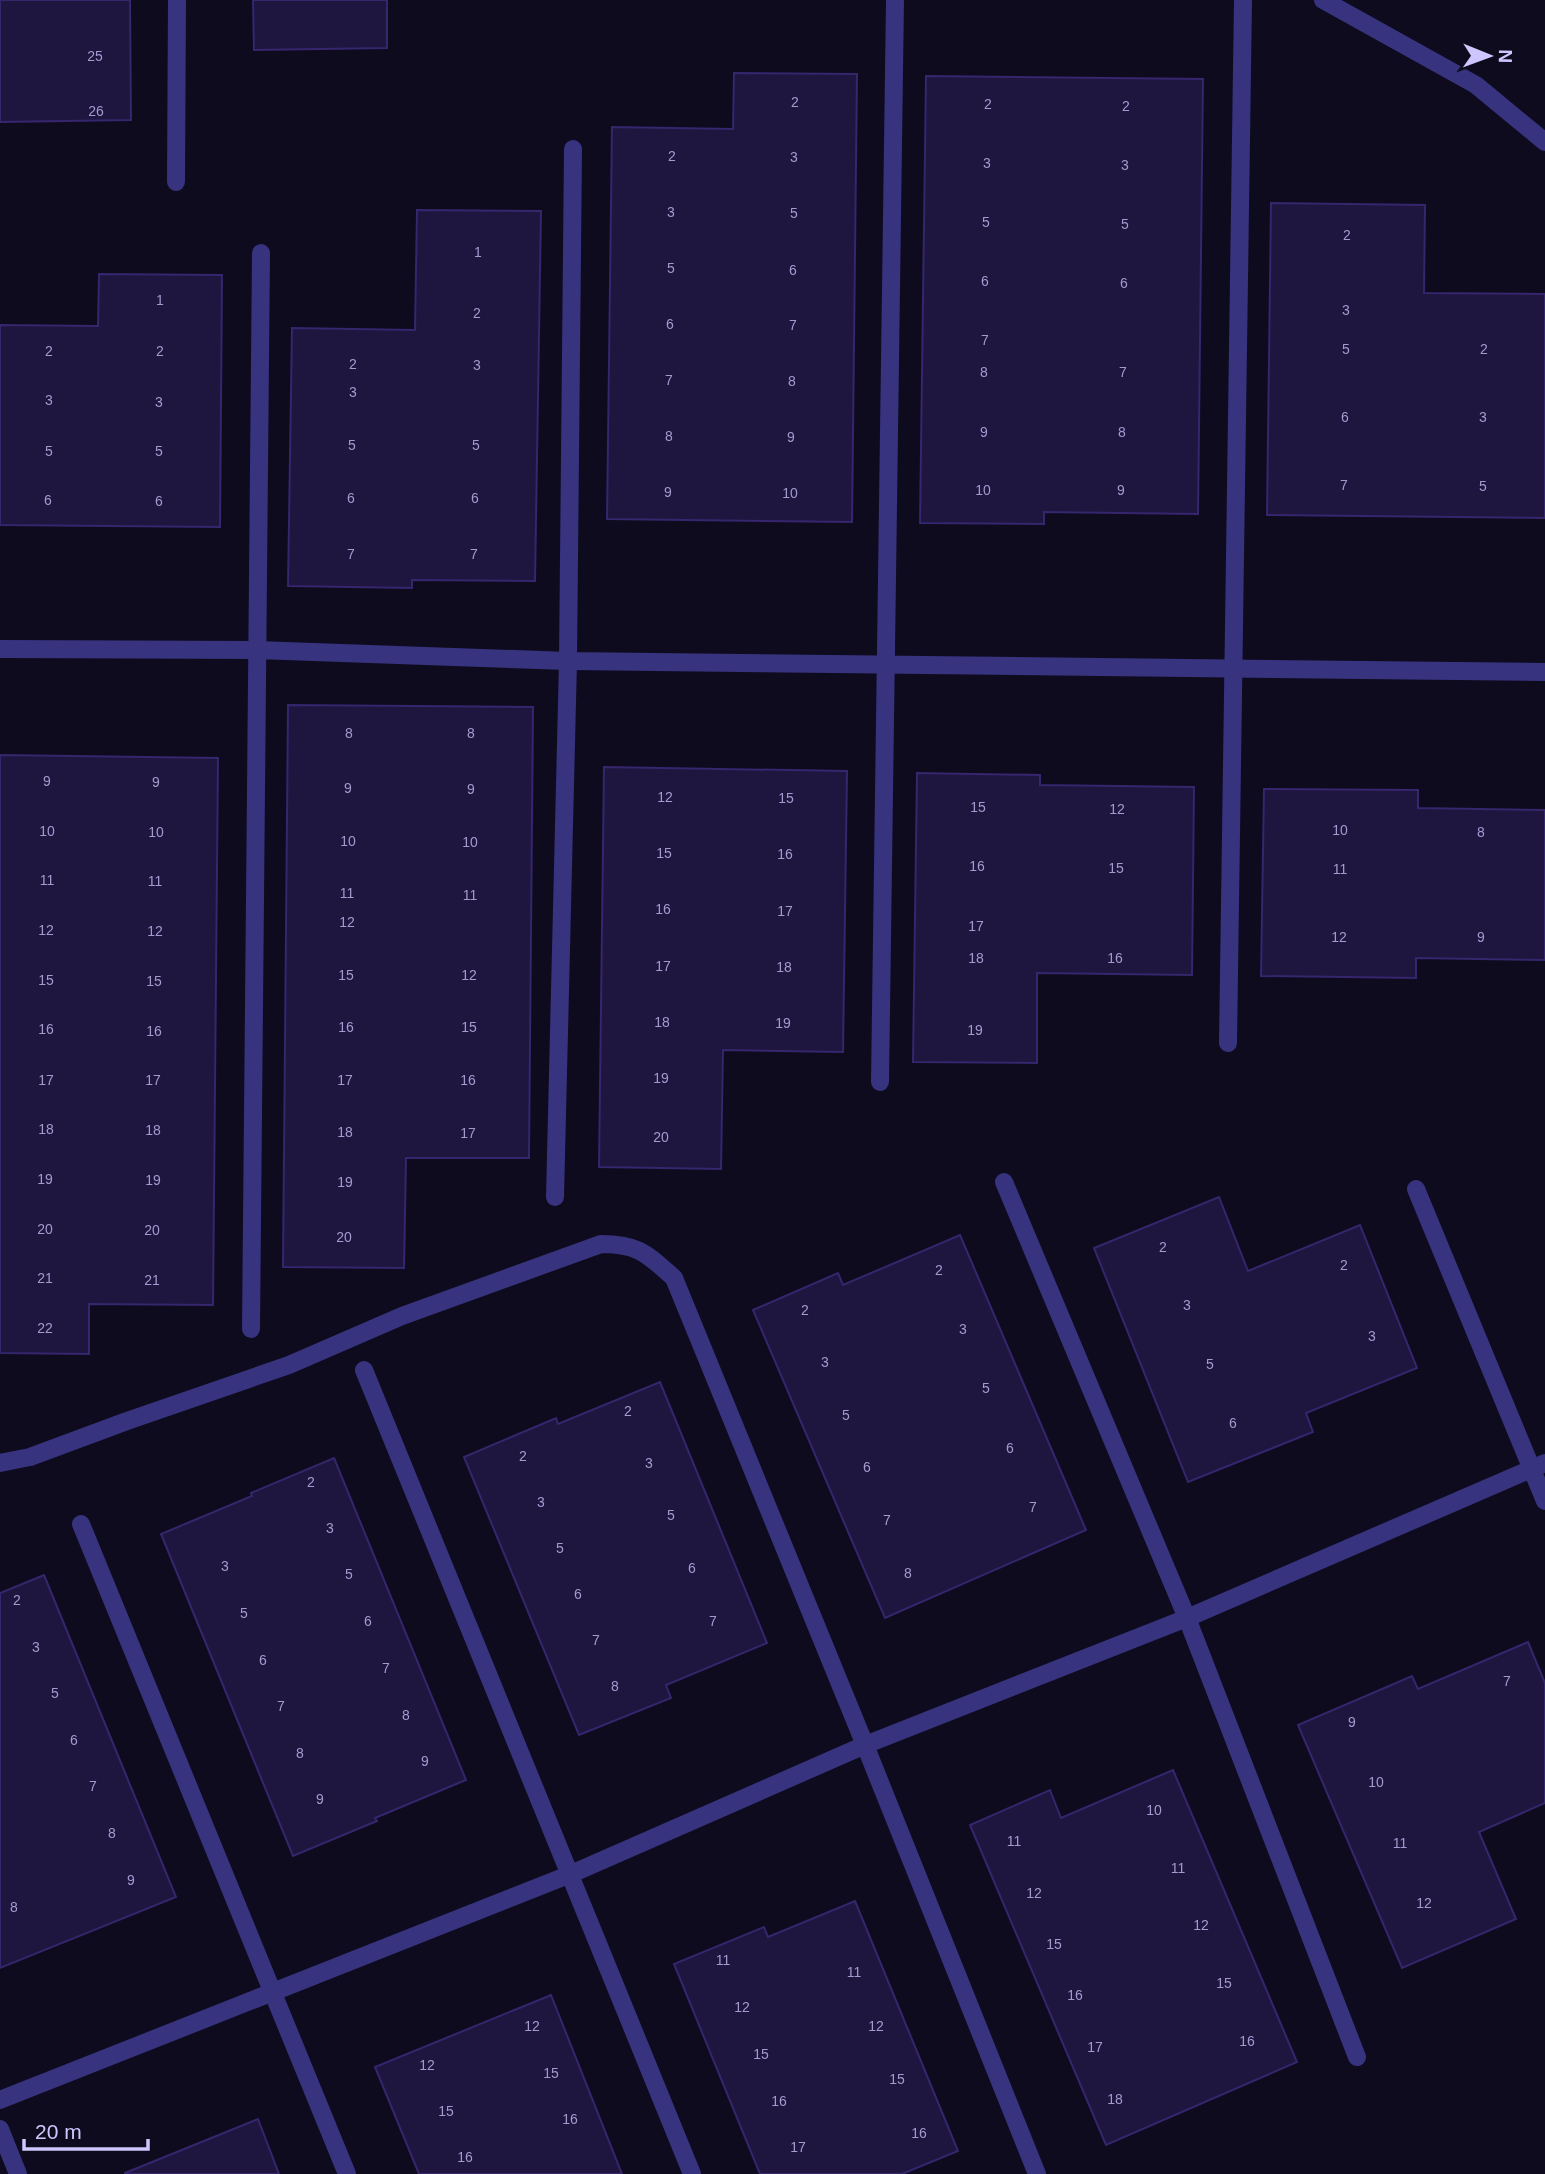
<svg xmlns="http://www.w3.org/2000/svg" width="1545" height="2174" viewBox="0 0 1545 2174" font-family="Arial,sans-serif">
  <rect width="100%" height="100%" fill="#0e0b1e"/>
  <g fill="#1f1640" stroke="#35266d" stroke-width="2">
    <path d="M 0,0 L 130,0 L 131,120 L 0,122 Z"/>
    <path d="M 253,0 L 387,0 L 387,48 L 254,50 Z"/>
    <path d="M 734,73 L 857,74 L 852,522 L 607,519 L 612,127 L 733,129 Z"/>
    <path d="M 926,76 L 1203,79 L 1198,514 L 1044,512 L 1044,524 L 920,523 Z"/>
    <path d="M 1271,203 L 1425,205 L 1424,293 L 1545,294 L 1545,518 L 1267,515 Z"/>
    <path d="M 417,210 L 541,211 L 535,581 L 412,580 L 412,588 L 288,586 L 292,328 L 415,330 Z"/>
    <path d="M 99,274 L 222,275 L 220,527 L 0,525 L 0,325 L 98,326 Z"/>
    <path d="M 288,705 L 533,707 L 529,1158 L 406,1158 L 404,1268 L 283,1267 Z"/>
    <path d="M 0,755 L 218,758 L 213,1305 L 89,1304 L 89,1354 L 0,1353 Z"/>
    <path d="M 604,767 L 847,771 L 843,1052 L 723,1050 L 721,1169 L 599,1167 Z"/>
    <path d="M 917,773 L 1040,775 L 1040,785 L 1194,787 L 1192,975 L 1037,973 L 1037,1063 L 913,1062 Z"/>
    <path d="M 1264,789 L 1418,790 L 1418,808 L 1545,810 L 1545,960 L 1416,958 L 1416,978 L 1261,976 Z"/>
    <path d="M 1219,1197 L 1248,1271 L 1360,1225 L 1417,1368 L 1306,1413 L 1313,1432 L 1188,1482 L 1094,1248 Z"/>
    <path d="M 960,1235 L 1086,1530 L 885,1618 L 753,1310 L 838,1273 L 843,1285 Z"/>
    <path d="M 660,1382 L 767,1643 L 666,1685 L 671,1698 L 579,1735 L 464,1457 L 556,1418 L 558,1424 Z"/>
    <path d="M 334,1458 L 466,1780 L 375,1818 L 377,1821 L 293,1856 L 161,1534 L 252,1496 L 251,1493 Z"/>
    <path d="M 44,1575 L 176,1897 L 0,1968 L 0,1593 Z"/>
    <path d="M 1528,1642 L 1545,1683 L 1545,1803 L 1479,1832 L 1516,1919 L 1402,1968 L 1298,1725 L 1412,1676 L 1418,1689 Z"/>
    <path d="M 1173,1770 L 1297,2062 L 1106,2145 L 970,1825 L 1050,1790 L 1061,1818 Z"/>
    <path d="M 855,1901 L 958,2151 L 902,2174 L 760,2174 L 674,1964 L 764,1927 L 768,1937 Z"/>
    <path d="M 551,1995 L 622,2174 L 419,2174 L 375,2067 Z"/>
    <path d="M 258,2119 L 279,2174 L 125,2174 L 125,2173 Z"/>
  </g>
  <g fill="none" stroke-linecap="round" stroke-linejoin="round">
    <g stroke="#37337f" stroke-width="18">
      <path d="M 1323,0 L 1476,85 L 1545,142"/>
      <path d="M 176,182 L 177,0"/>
      <path d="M 0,649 L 257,650 L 568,661 L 1545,672"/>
      <path d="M 1228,1043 L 1243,0"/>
      <path d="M 880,1082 L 895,0"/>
      <path d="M 1004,1182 L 1187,1618 L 1357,2057"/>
      <path d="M 1416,1189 L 1545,1501"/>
      <path d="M 555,1197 L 568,661 L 573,149"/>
      <path d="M 251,1329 L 261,253"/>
      <path d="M 364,1370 L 692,2174"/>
      <path d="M 0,1463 L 30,1457 L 127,1421 L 289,1365 L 402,1316 L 601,1244 C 639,1244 647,1254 674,1278 L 865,1745 L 1037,2174"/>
      <path d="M 81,1524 L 347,2174"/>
      <path d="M 0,2100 L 571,1874 L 865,1745 L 1187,1618 L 1545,1463"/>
      <path d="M 0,2129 L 18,2174"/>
    </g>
  </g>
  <g text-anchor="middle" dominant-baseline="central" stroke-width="6" stroke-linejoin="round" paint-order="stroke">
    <g font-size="14" fill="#a29bcf">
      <text x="95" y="56">25</text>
      <text x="795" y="102">2</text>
      <text x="988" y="104">2</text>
      <text x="1126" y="106">2</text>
      <text x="96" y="111">26</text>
      <text x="672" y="156">2</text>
      <text x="794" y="157">3</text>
      <text x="987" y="163">3</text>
      <text x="1125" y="165">3</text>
      <text x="671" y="212">3</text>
      <text x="794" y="213">5</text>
      <text x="986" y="222">5</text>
      <text x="1125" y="224">5</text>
      <text x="1347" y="235">2</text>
      <text x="478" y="252">1</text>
      <text x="671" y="268">5</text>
      <text x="793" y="270">6</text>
      <text x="985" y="281">6</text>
      <text x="1124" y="283">6</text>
      <text x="160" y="300">1</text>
      <text x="1346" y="310">3</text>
      <text x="477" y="313">2</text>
      <text x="670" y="324">6</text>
      <text x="793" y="325">7</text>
      <text x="985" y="340">7</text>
      <text x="1346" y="349">5</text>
      <text x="1484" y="349">2</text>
      <text x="49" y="351">2</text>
      <text x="160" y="351">2</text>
      <text x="353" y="364">2</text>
      <text x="477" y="365">3</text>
      <text x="984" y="372">8</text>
      <text x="1123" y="372">7</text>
      <text x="669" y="380">7</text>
      <text x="792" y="381">8</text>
      <text x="353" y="392">3</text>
      <text x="49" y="400">3</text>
      <text x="159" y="402">3</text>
      <text x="1345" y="417">6</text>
      <text x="1483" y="417">3</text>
      <text x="984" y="432">9</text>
      <text x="1122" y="432">8</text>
      <text x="669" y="436">8</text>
      <text x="791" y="437">9</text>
      <text x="352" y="445">5</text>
      <text x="476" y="445">5</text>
      <text x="49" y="451">5</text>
      <text x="159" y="451">5</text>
      <text x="1344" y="485">7</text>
      <text x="1483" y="486">5</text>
      <text x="983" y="490">10</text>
      <text x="1121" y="490">9</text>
      <text x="668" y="492">9</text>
      <text x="790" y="493">10</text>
      <text x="351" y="498">6</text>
      <text x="475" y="498">6</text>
      <text x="48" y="500">6</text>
      <text x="159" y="501">6</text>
      <text x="351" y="554">7</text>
      <text x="474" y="554">7</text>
      <text x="349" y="733">8</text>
      <text x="471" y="733">8</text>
      <text x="47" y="781">9</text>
      <text x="156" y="782">9</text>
      <text x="348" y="788">9</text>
      <text x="471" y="789">9</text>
      <text x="665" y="797">12</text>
      <text x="786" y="798">15</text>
      <text x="978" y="807">15</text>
      <text x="1117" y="809">12</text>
      <text x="1340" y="830">10</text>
      <text x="47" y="831">10</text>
      <text x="156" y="832">10</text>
      <text x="1481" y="832">8</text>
      <text x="348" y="841">10</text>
      <text x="470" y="842">10</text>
      <text x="664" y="853">15</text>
      <text x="785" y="854">16</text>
      <text x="977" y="866">16</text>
      <text x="1116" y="868">15</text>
      <text x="1340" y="869">11</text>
      <text x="47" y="880">11</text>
      <text x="155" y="881">11</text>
      <text x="347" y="893">11</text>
      <text x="470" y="895">11</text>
      <text x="663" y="909">16</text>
      <text x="785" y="911">17</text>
      <text x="347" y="922">12</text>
      <text x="976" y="926">17</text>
      <text x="46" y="930">12</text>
      <text x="155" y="931">12</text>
      <text x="1339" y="937">12</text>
      <text x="1481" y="937">9</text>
      <text x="976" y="958">18</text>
      <text x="1115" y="958">16</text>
      <text x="663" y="966">17</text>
      <text x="784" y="967">18</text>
      <text x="346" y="975">15</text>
      <text x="469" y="975">12</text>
      <text x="46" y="980">15</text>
      <text x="154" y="981">15</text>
      <text x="662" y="1022">18</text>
      <text x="783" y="1023">19</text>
      <text x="346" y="1027">16</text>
      <text x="469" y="1027">15</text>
      <text x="46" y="1029">16</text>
      <text x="975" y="1030">19</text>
      <text x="154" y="1031">16</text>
      <text x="661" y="1078">19</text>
      <text x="46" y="1080">17</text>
      <text x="153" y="1080">17</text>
      <text x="345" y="1080">17</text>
      <text x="468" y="1080">16</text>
      <text x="46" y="1129">18</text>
      <text x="153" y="1130">18</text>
      <text x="345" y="1132">18</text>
      <text x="468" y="1133">17</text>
      <text x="661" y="1137">20</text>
      <text x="45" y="1179">19</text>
      <text x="153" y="1180">19</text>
      <text x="345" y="1182">19</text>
      <text x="45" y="1229">20</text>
      <text x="152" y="1230">20</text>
      <text x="344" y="1237">20</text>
      <text x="1163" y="1247">2</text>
      <text x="1344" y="1265">2</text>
      <text x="939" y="1270">2</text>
      <text x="45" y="1278">21</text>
      <text x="152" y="1280">21</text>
      <text x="1187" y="1305">3</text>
      <text x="805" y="1310">2</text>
      <text x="45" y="1328">22</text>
      <text x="963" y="1329">3</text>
      <text x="1372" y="1336">3</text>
      <text x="825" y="1362">3</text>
      <text x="1210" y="1364">5</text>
      <text x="986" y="1388">5</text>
      <text x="628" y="1411">2</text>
      <text x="846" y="1415">5</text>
      <text x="1233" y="1423">6</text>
      <text x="1010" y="1448">6</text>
      <text x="523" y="1456">2</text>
      <text x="649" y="1463">3</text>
      <text x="867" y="1467">6</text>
      <text x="311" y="1482">2</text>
      <text x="541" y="1502">3</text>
      <text x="1033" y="1507">7</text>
      <text x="671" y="1515">5</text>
      <text x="887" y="1520">7</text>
      <text x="330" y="1528">3</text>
      <text x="560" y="1548">5</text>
      <text x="225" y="1566">3</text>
      <text x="692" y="1568">6</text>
      <text x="908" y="1573">8</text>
      <text x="349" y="1574">5</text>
      <text x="578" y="1594">6</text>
      <text x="17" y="1600">2</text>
      <text x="244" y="1613">5</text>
      <text x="368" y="1621">6</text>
      <text x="713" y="1621">7</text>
      <text x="596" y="1640">7</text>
      <text x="36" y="1647">3</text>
      <text x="263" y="1660">6</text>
      <text x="386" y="1668">7</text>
      <text x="1507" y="1681">7</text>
      <text x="615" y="1686">8</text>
      <text x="55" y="1693">5</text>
      <text x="281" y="1706">7</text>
      <text x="406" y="1715">8</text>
      <text x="1352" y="1722">9</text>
      <text x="74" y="1740">6</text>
      <text x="300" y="1753">8</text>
      <text x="425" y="1761">9</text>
      <text x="1376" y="1782">10</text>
      <text x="93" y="1786">7</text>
      <text x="320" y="1799">9</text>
      <text x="1154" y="1810">10</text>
      <text x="112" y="1833">8</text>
      <text x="1014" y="1841">11</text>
      <text x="1400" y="1843">11</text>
      <text x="1178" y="1868">11</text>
      <text x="131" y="1880">9</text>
      <text x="1034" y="1893">12</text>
      <text x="1424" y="1903">12</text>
      <text x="14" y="1907">8</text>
      <text x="1201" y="1925">12</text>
      <text x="1054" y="1944">15</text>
      <text x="723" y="1960">11</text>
      <text x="854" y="1972">11</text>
      <text x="1224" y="1983">15</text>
      <text x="1075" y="1995">16</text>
      <text x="742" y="2007">12</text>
      <text x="532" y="2026">12</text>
      <text x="876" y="2026">12</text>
      <text x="1247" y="2041">16</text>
      <text x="1095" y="2047">17</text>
      <text x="761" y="2054">15</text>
      <text x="427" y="2065">12</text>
      <text x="551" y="2073">15</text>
      <text x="897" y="2079">15</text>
      <text x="1115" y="2099">18</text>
      <text x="779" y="2101">16</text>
      <text x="446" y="2111">15</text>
      <text x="570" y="2119">16</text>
      <text x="919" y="2133">16</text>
      <text x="798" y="2147">17</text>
      <text x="465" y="2157">16</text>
    </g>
  </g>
  <g transform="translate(1489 56) rotate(91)" stroke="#0e0b1e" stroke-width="5" paint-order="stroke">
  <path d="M0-5L12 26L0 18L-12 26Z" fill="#cec7ff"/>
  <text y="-10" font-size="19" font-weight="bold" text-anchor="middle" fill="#cec7ff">N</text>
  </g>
  <path d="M24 2139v10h124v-10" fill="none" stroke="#cec7ff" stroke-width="3.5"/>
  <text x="35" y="2139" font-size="21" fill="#cec7ff" stroke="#0e0b1e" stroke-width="5" paint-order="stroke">20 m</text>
</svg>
